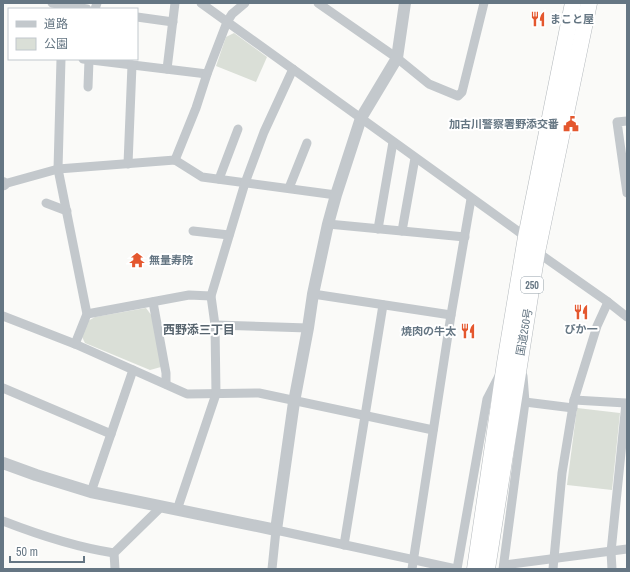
<svg xmlns="http://www.w3.org/2000/svg" width="630" height="572" viewBox="0 0 630 572" font-family="'Archivo Narrow','Noto Sans JP',sans-serif">
  <rect width="100%" height="100%" fill="#fafaf8"/>
  <g fill="#dadfd7">
    <path d="M 234,33 L 267,57 L 256,82 L 216,66 L 226,37 Z"/>
    <path d="M 146,308 L 152,316 L 161,367 L 150,370 L 85,343 L 82,337 L 88,321 L 95,317 Z"/>
    <path d="M 577,408 L 620,413 L 612,490 L 567,485 Z"/>
  </g>
  <g fill="none" stroke-linecap="round" stroke-linejoin="round">
    <defs>
      <g id="trunk">
        <path d="M 475,569 L 505,363 L 526,237 L 573,3"/>
        <path d="M 487,569 L 537,252 L 589,3"/>
      </g>
    </defs>
    <use href="#trunk" stroke="#b4b9bd" stroke-width="17"/>
    <g stroke="#c3c8cc" stroke-width="9">
      <path d="M 52,3 L 87,9"/>
      <path d="M 201,3 L 526,237"/>
      <path d="M 318,3 L 397,58 L 429,84 L 458,96 L 462,92 L 484,3"/>
      <path d="M 95,9 L 97,3"/>
      <path d="M 137,17 L 173,22"/>
      <path d="M 61,59 L 58,169 L 87,314 L 75,344"/>
      <path d="M 83,59 L 207,74"/>
      <path d="M 167,69 L 175,3"/>
      <path d="M 88,87 L 89,60"/>
      <path d="M 627,121 L 617,122 L 627,193"/>
      <path d="M 175,160 L 196,108 L 207,74 L 227,22 L 232,14 L 245,3"/>
      <path d="M 128,164 L 132,65"/>
      <path d="M 219,179 L 238,129"/>
      <path d="M 3,186 L 4,184 L 58,169 L 175,160 L 202,177 L 336,195"/>
      <path d="M 289,188 L 307,143"/>
      <path d="M 46,203 L 67,211"/>
      <path d="M 328,224 L 465,237"/>
      <path d="M 378,229 L 393,142"/>
      <path d="M 193,231 L 229,235"/>
      <path d="M 402,231 L 415,158"/>
      <path d="M 537,252 L 608,302 L 627,317"/>
      <path d="M 313,294 L 451,315"/>
      <path d="M 153,302 L 166,373 L 166,384"/>
      <path d="M 87,314 L 189,295 L 211,296"/>
      <path d="M 3,316 L 75,344 L 187,394 L 259,393 L 433,430"/>
      <path d="M 215,325 L 308,328"/>
      <path d="M 3,388 L 111,434"/>
      <path d="M 574,400 L 626,403 L 611,552 L 612,569"/>
      <path d="M 525,402 L 573,408"/>
      <path d="M 91,492 L 133,370"/>
      <path d="M 177,510 L 216,394 L 215,325 L 211,296 L 245,183 L 264,132 L 293,69"/>
      <path d="M 3,521 C 39,535 75,547 114,553"/>
      <path d="M 344,545 L 383,305"/>
      <path d="M 504,565 L 627,549"/>
      <path d="M 115,569 L 114,553 L 161,507"/>
      <path d="M 272,569 L 276,530 L 456,569"/>
      <path d="M 412,569 L 451,315 L 471,199"/>
      <path d="M 457,569 L 487,399 L 499,376"/>
      <path d="M 503,569 L 525,402 L 523,376"/>
      <path d="M 553,569 L 562,473 L 574,400 L 597,326 L 608,302"/>
    </g>
    <g stroke="#c3c8cc" stroke-width="12">
      <path d="M 3,183 L 4,184"/>
      <path d="M 3,463 L 36,475 L 91,492 L 276,530 L 294,402 L 308,328 L 313,294 L 328,224 L 336,195 L 361,118 L 397,58 L 405,3"/>
    </g>
    <use href="#trunk" stroke="#fff" stroke-width="16"/>
  </g>
  <defs>
    <symbol id="restaurant-bare" viewBox="-9 -9 18 18"><path d="M-5-6h1v4h1v-4h1v4h1v-4h1v5L-1.5 .5V6h-2V.5L-5-1ZM5-6V6H3V1.5H1.5Q1.5-4 5-6Z" fill="#e4572e" stroke="#fff" stroke-width="2.5" paint-order="stroke"/></symbol>
    <symbol id="civic-bare" viewBox="-9 -9 18 18"><path d="M-.6-6.5H3V-4.5H.6V-3L4-1V1h2V6H-6V1h2V-1L-.6-3ZM-1.2 2.5V6h2.4V2.5Z" fill="#e4572e" stroke="#fff" stroke-width="2.5" paint-order="stroke"/></symbol>
    <symbol id="temple-bare" viewBox="-9 -9 18 18"><path d="M0-6L5-2H3V0L6.5 2.5H4V6H1.5V3h-3V6H-4V2.5H-6.5L-3 0V-2H-5Z" fill="#e4572e" stroke="#fff" stroke-width="2.5" paint-order="stroke"/></symbol>
  </defs>
  <g fill-rule="evenodd">
    <use href="#restaurant-bare" x="527" y="8" width="22" height="22"/>
    <use href="#civic-bare" x="560" y="113" width="22" height="22"/>
    <use href="#temple-bare" x="126" y="249" width="22" height="22"/>
    <use href="#restaurant-bare" x="570" y="301" width="22" height="22"/>
    <use href="#restaurant-bare" x="457" y="320" width="22" height="22"/>
  </g>
  <g text-anchor="middle" dominant-baseline="central" stroke-width="4" stroke-linejoin="round" paint-order="stroke">
    <rect fill="#fff" stroke="#939fa8" stroke-width="1" x="521" y="277" width="22" height="16" rx="3"/>
    <g font-size="10" font-weight="bold" fill="#657683">
      <text x="532" y="285">250</text>
    </g>
    <g font-size="11" font-weight="bold" fill="#657683" stroke="#fff" text-anchor="start">
      <text x="550" y="19">まこと屋</text>
      <text x="559" y="124" text-anchor="end">加古川警察署野添交番</text>
      <text x="149" y="260">無量寿院</text>
      <text x="581" y="329" text-anchor="middle">ぴか一</text>
      <text x="456" y="331" text-anchor="end">焼肉の牛太</text>
    </g>
    <g font-size="11" fill="#657683" stroke="#fff">
      <text transform="translate(524 332) rotate(-80)">国道250号</text>
    </g>
    <g font-size="12" font-weight="bold" fill="#57646e" stroke="#fff">
      <text x="199" y="330">西野添三丁目</text>
    </g>
  </g>
  <rect width="630" height="572" fill="none" stroke="#657683" stroke-width="8"/>
  <rect x="8" y="8" width="130" height="52" fill="#ffffff" stroke="#c1c8cd"/>
  <rect x="16" y="21" width="20" height="6" fill="#c3c8cc" stroke="#c1c8cd"/>
  <text x="44" y="28" font-size="12" fill="#657683">道路</text>
  <rect x="16" y="38" width="20" height="12" fill="#dadfd7" stroke="#c1c8cd"/>
  <text x="44" y="48" font-size="12" fill="#657683">公園</text>
  <path d="M10 556v6h74v-6" fill="none" stroke="#657683" stroke-width="2"/>
  <text x="16" y="556" font-size="12" fill="#657683" stroke="#ffffff" stroke-width="3" paint-order="stroke">50 m</text>
</svg>
